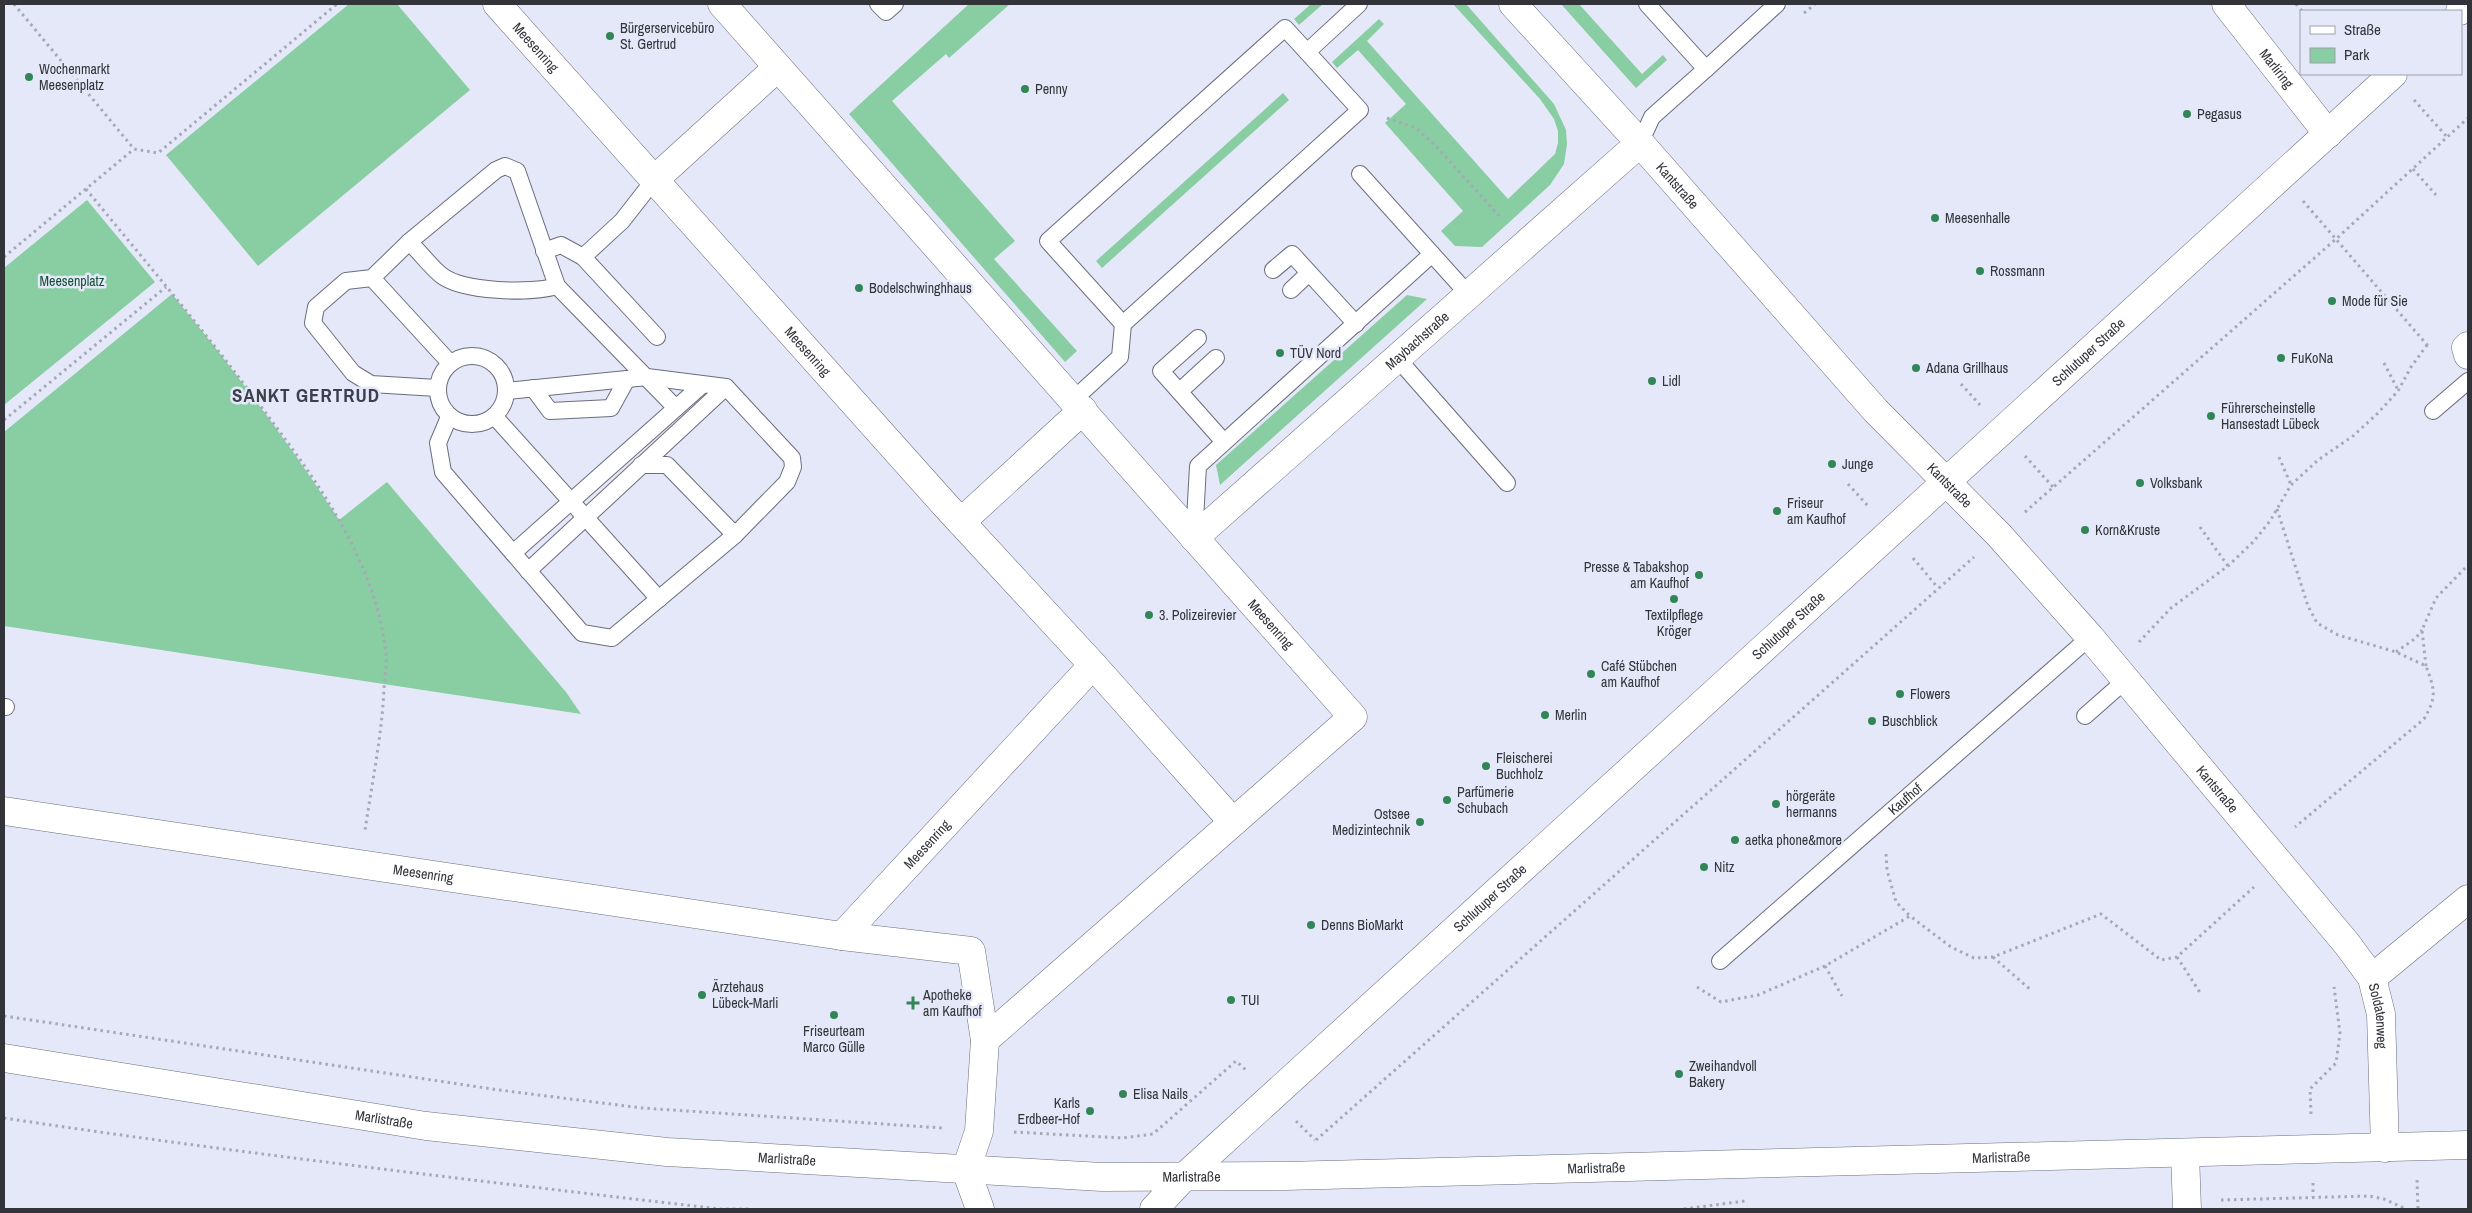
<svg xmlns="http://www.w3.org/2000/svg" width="2472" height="1213" viewBox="0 0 2472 1213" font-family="'Archivo Narrow',sans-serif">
  <rect width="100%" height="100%" fill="#e5e8f9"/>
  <g fill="#89cda2">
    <path d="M 349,4 L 397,4 L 470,90 L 258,266 L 166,155 Z"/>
    <path d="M 969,4 L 1010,4 L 949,58 L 946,54 L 892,101 L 1015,241 L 994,259 L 1077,351 L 1065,362 L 849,114 Z"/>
    <path d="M 1311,4 L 1323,4 L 1299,25 L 1294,19 Z"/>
    <path d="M 1453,4 L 1466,4 L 1554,104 L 1566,130 L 1567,144 L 1564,164 L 1550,185 L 1482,247 L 1455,246 L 1441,231 L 1463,211 L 1385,123 L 1406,104 L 1358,50 L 1337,68 L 1332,62 L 1379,19 L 1384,24 L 1367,41 L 1508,199 L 1555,154 L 1558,143 L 1558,131 L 1554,119 L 1540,99 Z"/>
    <path d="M 1561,4 L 1579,4 L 1642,74 L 1663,55 L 1667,60 L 1636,88 Z"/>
    <path d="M 1283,93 L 1289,100 L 1102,268 L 1096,261 Z"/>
    <path d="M 87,200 L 155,282 L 4,405 L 4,268 Z"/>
    <path d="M 172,294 C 232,367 288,441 339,520 L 387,482 L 566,692 L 581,714 L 4,626 L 4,432 Z"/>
    <path d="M 1407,295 L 1427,299 L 1220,485 L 1216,465 Z"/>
  </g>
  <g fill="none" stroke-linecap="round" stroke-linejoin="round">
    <defs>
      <g id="lane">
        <path d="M 878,4 L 886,12 L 895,4"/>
        <path d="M 1285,28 L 1360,110 L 1123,324 L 1048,241 Z"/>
        <path d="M 1307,52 L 1359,4"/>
        <path d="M 1706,69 L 1777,4"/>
        <path d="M 1640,143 L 1652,117 L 1706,69 L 1647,4"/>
        <path d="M 1360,174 L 1468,294"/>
        <path d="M 654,180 L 622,221 L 583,257 L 657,337"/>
        <path d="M 409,242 C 420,252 430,266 441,275 C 462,292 532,294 557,286"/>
        <path d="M 544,251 L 561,245 L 583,257"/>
        <path d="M 1273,270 L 1292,254 L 1356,324"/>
        <path d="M 372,278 L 450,363"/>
        <path d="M 1291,290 L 1309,273"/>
        <path d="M 1198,338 L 1161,371 L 1224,442"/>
        <circle cx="472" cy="390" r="34"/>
        <path d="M 1397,358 L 1507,483"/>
        <path d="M 437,388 L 371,384 L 353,373 L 313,323 L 316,307 L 346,281 L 372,278 L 409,242 L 496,170 L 505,166 L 517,171 L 557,286 L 676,408"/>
        <path d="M 533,388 L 550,411 L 611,408 L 627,379"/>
        <path d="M 1180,391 L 1216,358"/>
        <path d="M 1073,400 L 1120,357 L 1123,324"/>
        <path d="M 2433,411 L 2468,381"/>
        <path d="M 449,417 L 438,443 L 443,472 L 582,633 L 612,638 L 735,535 L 787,482 L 793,467 L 792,458 L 726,387 L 647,377 L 507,391"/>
        <path d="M 495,417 L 659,599"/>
        <path d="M 641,465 L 667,465 L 735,535"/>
        <path d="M 1194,538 L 1198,466 L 1432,254"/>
        <path d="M 513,553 L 702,385"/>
        <path d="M 528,571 L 726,387"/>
        <path d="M 4,707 L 6,707"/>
        <path d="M 2085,716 L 2127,679"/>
        <path id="s1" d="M 1720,961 L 2090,637"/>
      </g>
      <g id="street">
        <path id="s2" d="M 497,4 L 946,506 L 1093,665 L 1233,822"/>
        <path id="s3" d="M 722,4 L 1353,717 L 985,1040"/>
        <path id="s4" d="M 1513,4 L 1640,143 L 1876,411 L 1999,535 L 2090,637 L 2347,944 L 2372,978 L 2381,1014 L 2385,1148"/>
        <path d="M 654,180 L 777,68"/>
        <path d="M 2468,346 L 2466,348 L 2468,355"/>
        <path d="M 961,522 L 1083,410"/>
        <path id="s5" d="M 1194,538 L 1640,143"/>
        <path id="s6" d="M 4,811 L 842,936 L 971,951 L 985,1040 L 979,1131 L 966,1170"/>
        <path id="s7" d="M 842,936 L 1093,665"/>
        <path d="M 2372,978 L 2468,899"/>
        <path d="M 2185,1153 L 2187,1209"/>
      </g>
      <g id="secondary">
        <path id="s8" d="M 2226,4 L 2328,134"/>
        <path d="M 2460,11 L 2468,4"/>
        <path id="s9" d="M 4,1058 L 426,1126 L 667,1152 L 1102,1177 L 1285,1176 L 2468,1145"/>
        <path d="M 966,1170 L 980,1209"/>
        <path id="s10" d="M 1154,1209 L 1184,1177 L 2393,74"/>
      </g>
    </defs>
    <use href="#lane" stroke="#6b6d7c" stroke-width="18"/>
    <use href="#street" stroke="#6b6d7c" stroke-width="29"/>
    <use href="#secondary" stroke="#6b6d7c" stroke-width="29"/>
    <g stroke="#a6a8b6" stroke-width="3" stroke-dasharray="2.5 4" stroke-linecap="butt">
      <path d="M 14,4 L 134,149 L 158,153 L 337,4"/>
      <path d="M 2296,4 L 2302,11"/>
      <path d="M 1804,13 L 1815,4"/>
      <path d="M 2414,100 L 2447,137"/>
      <path d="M 1387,118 L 1416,128 L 1434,144 L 1502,219"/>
      <path d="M 2413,169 L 2436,195"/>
      <path d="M 86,189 C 144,260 204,330 259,404 C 314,477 376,559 386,654 C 387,665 385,677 384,688 C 382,735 372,783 365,830"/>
      <path d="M 2303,201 L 2428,346"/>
      <path d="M 4,257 L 134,149"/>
      <path d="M 476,350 L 484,351 L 501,363"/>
      <path d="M 2384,363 L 2398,390"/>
      <path d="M 1961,384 L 1980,405"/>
      <path d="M 4,420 L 166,287"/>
      <path d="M 2025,456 L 2053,487"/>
      <path d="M 2279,457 L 2291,485"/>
      <path d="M 1848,484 L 1868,506"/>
      <path d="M 2277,509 L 2308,606 L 2317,623 L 2338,635 L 2396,652 L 2426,666 C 2435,690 2437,697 2424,719 L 2295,827"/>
      <path d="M 2025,512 L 2336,239 L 2468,118"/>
      <path d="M 2200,527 L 2228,566"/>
      <path d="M 1913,558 L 1938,588"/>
      <path d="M 2139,642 L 2171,608 L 2228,566 L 2254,541 L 2270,521 L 2291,485 L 2318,460 L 2353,436 L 2378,413 L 2398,391 L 2411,367 L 2427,345"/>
      <path d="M 2396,652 L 2416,638 L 2422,630"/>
      <path d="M 2426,666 L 2422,630 L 2436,598 L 2468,565"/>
      <path d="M 1886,854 L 1887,870 L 1896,902 L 1910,916"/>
      <path d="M 1993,957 L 2032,991"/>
      <path d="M 2177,957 L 2201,994"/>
      <path d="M 1825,966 L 1842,996"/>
      <path d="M 1697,987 L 1721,1002 L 1758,995 L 1825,966 L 1910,916 L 1951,947 L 1974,958 L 1993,957 L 2101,914 L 2161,960 L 2177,957 L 2254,887"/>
      <path d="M 4,1016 L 499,1090 L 642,1108 L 943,1128"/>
      <path d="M 2311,1114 L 2310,1089 L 2336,1063 L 2340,1033 L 2334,987"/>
      <path d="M 4,1118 C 242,1154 481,1181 720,1209 L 750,1209"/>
      <path d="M 1296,1121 L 1315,1140"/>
      <path d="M 1014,1132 L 1123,1138 L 1153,1134 L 1236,1061 L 1248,1072"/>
      <path d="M 1316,1140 L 1974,557"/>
      <path d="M 2417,1180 L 2418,1209"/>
      <path d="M 2313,1183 L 2313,1197"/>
      <path d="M 2221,1200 L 2369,1196 L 2384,1199 L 2406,1209"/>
      <path d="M 1684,1209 L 1745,1201"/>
    </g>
    <use href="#lane" stroke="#fff" stroke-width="16"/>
    <use href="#street" stroke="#fff" stroke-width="28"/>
    <use href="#secondary" stroke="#fff" stroke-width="28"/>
  </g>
  <g fill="#328556" stroke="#e5e8f9" stroke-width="2">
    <circle cx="610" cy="36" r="5"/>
    <circle cx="29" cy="77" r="5"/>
    <circle cx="1025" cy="89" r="5"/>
    <circle cx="2187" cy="114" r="5"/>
    <circle cx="1935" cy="218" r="5"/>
    <circle cx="1980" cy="271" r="5"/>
    <circle cx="859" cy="288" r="5"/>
    <circle cx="2332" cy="301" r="5"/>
    <circle cx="1280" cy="353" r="5"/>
    <circle cx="2281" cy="358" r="5"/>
    <circle cx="1916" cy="368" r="5"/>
    <circle cx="1652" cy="381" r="5"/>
    <circle cx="2211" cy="416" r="5"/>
    <circle cx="1832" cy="464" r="5"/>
    <circle cx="2140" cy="483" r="5"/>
    <circle cx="1777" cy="511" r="5"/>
    <circle cx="2085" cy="530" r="5"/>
    <circle cx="1699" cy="575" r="5"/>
    <circle cx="1674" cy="599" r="5"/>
    <circle cx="1149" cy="615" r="5"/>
    <circle cx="1591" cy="674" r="5"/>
    <circle cx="1900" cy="694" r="5"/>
    <circle cx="1545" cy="715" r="5"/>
    <circle cx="1872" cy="721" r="5"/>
    <circle cx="1486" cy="766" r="5"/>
    <circle cx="1447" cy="800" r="5"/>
    <circle cx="1776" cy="804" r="5"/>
    <circle cx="1420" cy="822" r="5"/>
    <circle cx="1735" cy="840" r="5"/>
    <circle cx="1704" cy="867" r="5"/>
    <circle cx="1311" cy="925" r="5"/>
    <circle cx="702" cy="995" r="5"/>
    <circle cx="1231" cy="1000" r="5"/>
    <path d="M910.5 995.5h5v5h5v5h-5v5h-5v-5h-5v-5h5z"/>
    <circle cx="834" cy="1015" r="5"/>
    <circle cx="1679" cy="1074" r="5"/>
    <circle cx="1123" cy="1094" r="5"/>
    <circle cx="1090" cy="1111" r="5"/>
  </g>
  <g text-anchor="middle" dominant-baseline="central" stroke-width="5" stroke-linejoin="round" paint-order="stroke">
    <g font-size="14" fill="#32343a" stroke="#e5e8f9" text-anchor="start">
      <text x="620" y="28">Bürgerservicebüro<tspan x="620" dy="16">St. Gertrud</tspan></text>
      <text x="39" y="69">Wochenmarkt<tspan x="39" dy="16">Meesenplatz</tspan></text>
      <text x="1035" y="89">Penny</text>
      <text x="2197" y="114">Pegasus</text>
      <text x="1945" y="218">Meesenhalle</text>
      <text x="1990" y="271">Rossmann</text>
      <text x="869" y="288">Bodelschwinghhaus</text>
      <text x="2342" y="301">Mode für Sie</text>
      <text x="1290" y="353">TÜV Nord</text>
      <text x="2291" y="358">FuKoNa</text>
      <text x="1926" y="368">Adana Grillhaus</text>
      <text x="1662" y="381">Lidl</text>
      <text x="2221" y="408">Führerscheinstelle<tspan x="2221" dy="16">Hansestadt Lübeck</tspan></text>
      <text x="1842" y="464">Junge</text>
      <text x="2150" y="483">Volksbank</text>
      <text x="1787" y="503">Friseur<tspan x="1787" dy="16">am Kaufhof</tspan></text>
      <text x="2095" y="530">Korn&amp;Kruste</text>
      <text x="1689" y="567" text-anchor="end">Presse &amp; Tabakshop<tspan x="1689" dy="16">am Kaufhof</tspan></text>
      <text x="1159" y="615">3. Polizeirevier</text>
      <text x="1674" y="615" text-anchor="middle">Textilpflege<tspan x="1674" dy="16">Kröger</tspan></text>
      <text x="1601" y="666">Café Stübchen<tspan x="1601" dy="16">am Kaufhof</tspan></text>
      <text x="1910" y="694">Flowers</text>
      <text x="1555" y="715">Merlin</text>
      <text x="1882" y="721">Buschblick</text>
      <text x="1496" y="758">Fleischerei<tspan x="1496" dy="16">Buchholz</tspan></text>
      <text x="1457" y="792">Parfümerie<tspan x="1457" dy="16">Schubach</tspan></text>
      <text x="1786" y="796">hörgeräte<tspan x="1786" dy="16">hermanns</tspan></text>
      <text x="1410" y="814" text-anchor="end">Ostsee<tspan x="1410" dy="16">Medizintechnik</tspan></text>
      <text x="1745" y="840">aetka phone&amp;more</text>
      <text x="1714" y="867">Nitz</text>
      <text x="1321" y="925">Denns BioMarkt</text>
      <text x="712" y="987">Ärztehaus<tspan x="712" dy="16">Lübeck-Marli</tspan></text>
      <text x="923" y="995">Apotheke<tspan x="923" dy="16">am Kaufhof</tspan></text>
      <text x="1241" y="1000">TUI</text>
      <text x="834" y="1031" text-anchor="middle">Friseurteam<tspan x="834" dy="16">Marco Gülle</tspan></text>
      <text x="1689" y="1066">Zweihandvoll<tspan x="1689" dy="16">Bakery</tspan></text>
      <text x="1133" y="1094">Elisa Nails</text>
      <text x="1080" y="1103" text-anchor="end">Karls<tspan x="1080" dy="16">Erdbeer-Hof</tspan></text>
    </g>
    <g font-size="14" fill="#32343a" stroke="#e5e8f9">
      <text stroke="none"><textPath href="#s2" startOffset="58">Meesenring</textPath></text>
      <text stroke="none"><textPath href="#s8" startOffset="82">Marliring</textPath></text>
      <text stroke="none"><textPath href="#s4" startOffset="245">Kantstraße</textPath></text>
      <text stroke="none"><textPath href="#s5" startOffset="298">Maybachstraße</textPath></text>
      <text stroke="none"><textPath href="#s2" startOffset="466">Meesenring</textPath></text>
      <text stroke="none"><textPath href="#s10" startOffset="1268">Schlutuper Straße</textPath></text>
      <text stroke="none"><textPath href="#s4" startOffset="650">Kantstraße</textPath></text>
      <text stroke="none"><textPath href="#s3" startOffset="828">Meesenring</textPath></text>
      <text stroke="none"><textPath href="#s10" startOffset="862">Schlutuper Straße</textPath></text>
      <text stroke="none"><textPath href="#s4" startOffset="1055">Kantstraße</textPath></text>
      <text stroke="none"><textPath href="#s1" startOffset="246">Kaufhof</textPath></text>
      <text stroke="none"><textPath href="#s7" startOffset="125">Meesenring</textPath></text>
      <text stroke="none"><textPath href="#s6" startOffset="424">Meesenring</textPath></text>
      <text stroke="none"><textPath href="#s10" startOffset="458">Schlutuper Straße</textPath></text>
      <text stroke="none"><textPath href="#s4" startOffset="1338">Soldatenweg</textPath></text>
      <text stroke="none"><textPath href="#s9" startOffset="385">Marlistraße</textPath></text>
      <text stroke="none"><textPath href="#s9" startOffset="2005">Marlistraße</textPath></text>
      <text stroke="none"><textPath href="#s9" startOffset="790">Marlistraße</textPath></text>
      <text stroke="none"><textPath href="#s9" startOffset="1600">Marlistraße</textPath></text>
      <text stroke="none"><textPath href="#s9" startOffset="1195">Marlistraße</textPath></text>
    </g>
    <g font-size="14" fill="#125231" stroke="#e5e8f9">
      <text x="72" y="281">Meesenplatz</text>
    </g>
    <g font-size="19" font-weight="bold" letter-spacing="1" fill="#3c3f4c" stroke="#e5e8f9">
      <text x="306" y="395">SANKT GERTRUD</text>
    </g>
  </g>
  <rect width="2472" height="1213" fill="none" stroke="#32343a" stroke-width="10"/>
  <rect x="2300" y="10" width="162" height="65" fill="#e5e8f9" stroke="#9da0ad"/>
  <rect x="2310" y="26" width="25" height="8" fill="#ffffff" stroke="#9da0ad"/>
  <text x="2344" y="35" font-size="15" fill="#32343a">Straße</text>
  <rect x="2310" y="48" width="25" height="15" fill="#89cda2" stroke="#9da0ad"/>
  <text x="2344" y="60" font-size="15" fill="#32343a">Park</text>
</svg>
